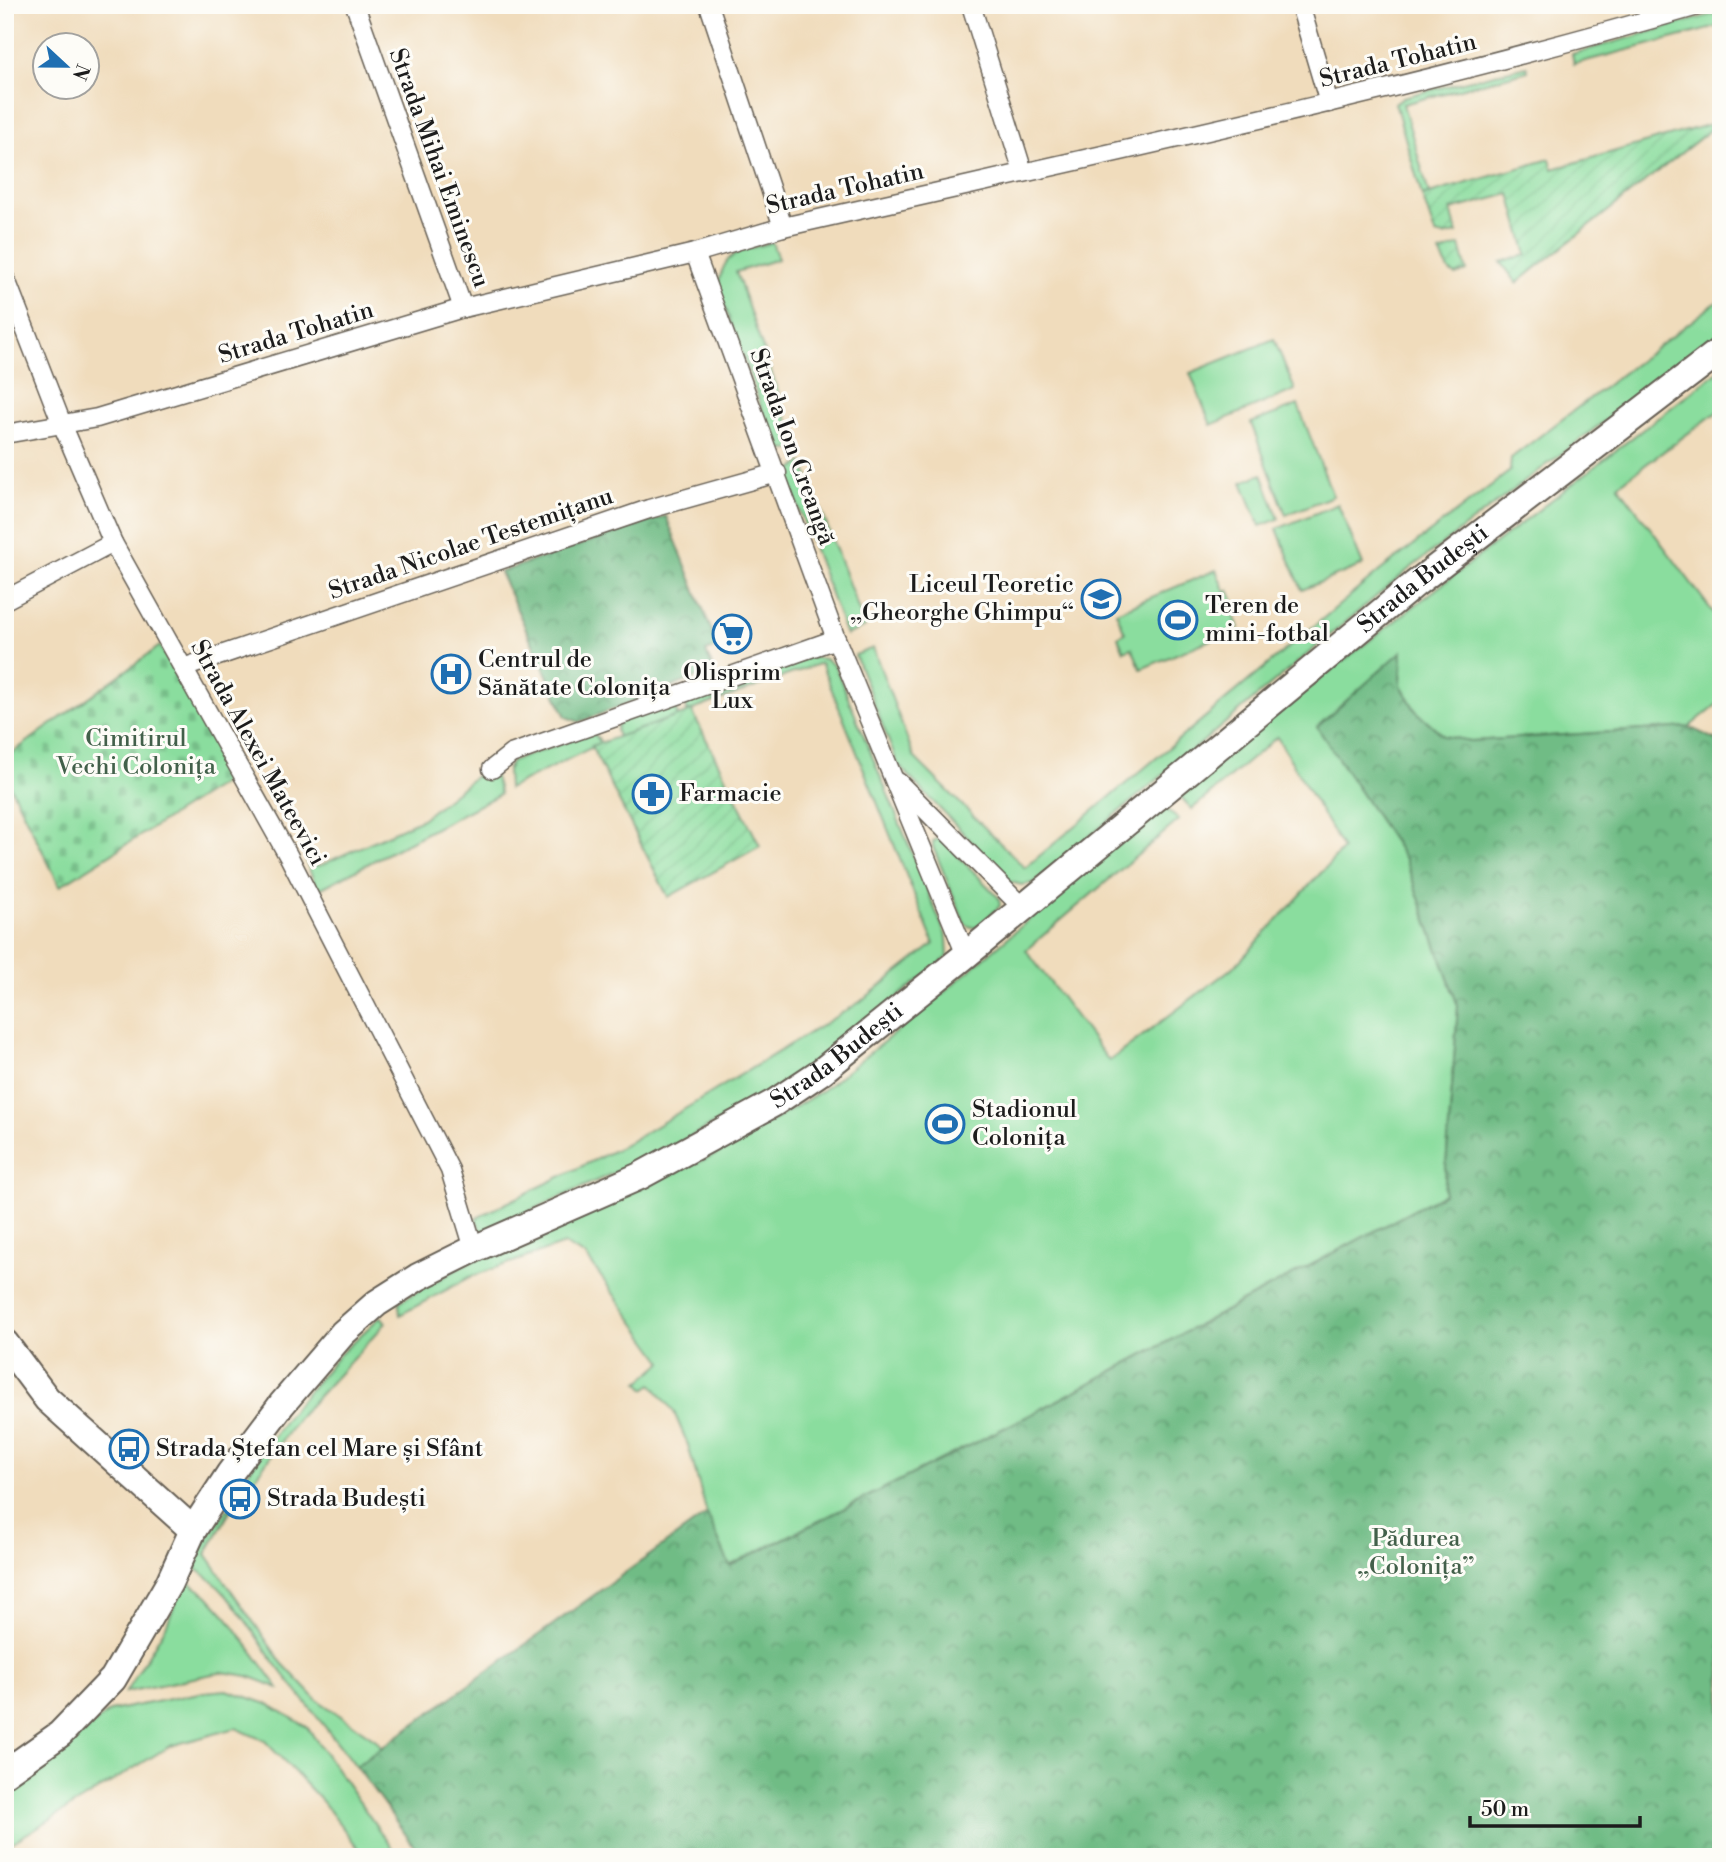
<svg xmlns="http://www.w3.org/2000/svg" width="1726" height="1862" viewBox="0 0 1726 1862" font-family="'Libre Bodoni',serif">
  <defs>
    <pattern id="forest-crowns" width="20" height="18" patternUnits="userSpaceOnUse" patternTransform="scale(1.75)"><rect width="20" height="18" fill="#6fbc85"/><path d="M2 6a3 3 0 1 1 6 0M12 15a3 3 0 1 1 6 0" fill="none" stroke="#5a986c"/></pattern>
    <pattern id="cemetery-stones" width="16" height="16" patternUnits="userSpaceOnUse" patternTransform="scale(1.75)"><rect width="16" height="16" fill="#8add9e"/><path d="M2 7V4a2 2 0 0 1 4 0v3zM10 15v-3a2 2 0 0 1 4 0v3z" fill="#76bd88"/></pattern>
    <pattern id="garden-furrows" width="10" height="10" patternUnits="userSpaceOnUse" patternTransform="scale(1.75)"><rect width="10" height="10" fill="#8add9e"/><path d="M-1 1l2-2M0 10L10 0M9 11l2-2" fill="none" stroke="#76bd88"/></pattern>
  </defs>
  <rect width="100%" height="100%" fill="#fdfcf7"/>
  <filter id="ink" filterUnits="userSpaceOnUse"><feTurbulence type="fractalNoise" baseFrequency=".0143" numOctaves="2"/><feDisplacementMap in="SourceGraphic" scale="14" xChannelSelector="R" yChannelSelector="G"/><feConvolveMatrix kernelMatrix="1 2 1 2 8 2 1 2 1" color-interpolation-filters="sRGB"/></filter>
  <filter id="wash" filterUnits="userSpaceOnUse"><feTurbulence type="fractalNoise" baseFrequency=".00686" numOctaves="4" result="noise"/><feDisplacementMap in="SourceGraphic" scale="28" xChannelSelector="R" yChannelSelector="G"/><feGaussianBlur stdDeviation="1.57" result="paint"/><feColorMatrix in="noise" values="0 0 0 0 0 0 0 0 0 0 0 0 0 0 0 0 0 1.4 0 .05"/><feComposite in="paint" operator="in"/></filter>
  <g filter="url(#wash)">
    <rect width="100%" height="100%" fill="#f0dcbc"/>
    <g fill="#8add9e" stroke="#537c5d" stroke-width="2">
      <path d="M 1721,12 L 1721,26 L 1574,64 L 1572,54 Z"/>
      <path d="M 1527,66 L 1528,71 L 1403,104 L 1429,194 L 1422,196 L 1395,103 L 1403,97 Z"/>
      <path d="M 772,242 L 778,259 L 736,272 L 798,449 L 777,451 L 718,287 C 724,249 740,252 772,242 Z"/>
      <path d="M 1721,299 L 1721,333 L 1408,570 L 1034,883 L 1022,885 L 1010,882 L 898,765 L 855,655 L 873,648 L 914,757 L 1025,868 L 1381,570 L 1510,471 L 1511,458 Z"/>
      <path d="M 1274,339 L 1295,390 L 1211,425 L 1190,373 Z"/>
      <path d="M 1721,369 L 1721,409 L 1618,485 L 1721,623 L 1721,701 L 1689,727 L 1471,741 L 1444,736 L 1415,710 L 1401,685 L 1402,653 L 1317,727 L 1405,859 L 1458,1006 L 1444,1194 L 1036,1412 L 729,1566 L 707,1514 L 688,1445 L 674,1412 L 652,1384 L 645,1389 L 639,1382 L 663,1362 L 586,1256 L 564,1244 L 470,1277 L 400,1315 L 399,1302 L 466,1264 L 719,1153 L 820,1092 L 910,1021 L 1162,806 L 1179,820 L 1026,950 L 1109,1061 L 1236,965 L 1343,849 L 1277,737 L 1192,809 L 1178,794 L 1299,695 Z"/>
      <path d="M 1298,405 L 1333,496 L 1286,515 L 1251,423 Z"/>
      <path d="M 803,462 L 865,627 L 846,635 L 790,485 L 790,471 Z"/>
      <path d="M 1262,474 L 1279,519 L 1260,526 L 1242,482 Z"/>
      <path d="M 1338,504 L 1363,565 L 1302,590 L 1277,529 Z"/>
      <path d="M 1216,570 L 1225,592 L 1229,590 L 1236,606 L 1231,608 L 1239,628 L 1141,669 L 1132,648 L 1124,651 L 1118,637 L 1125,633 L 1116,612 Z"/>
      <path d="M 808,657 L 825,659 L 835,666 L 947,938 L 948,957 L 836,1046 L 754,1103 L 669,1148 L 481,1233 L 476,1218 L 621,1147 L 693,1104 L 860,1002 L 934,944 L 821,663 L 687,712 L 686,700 Z"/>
      <path d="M 674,705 L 678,716 L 618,737 L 616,731 L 618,722 Z"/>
      <path d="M 593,732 L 601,743 L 508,789 L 507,770 L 512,761 Z"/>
      <path d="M 491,764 L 500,794 L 318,890 L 306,862 L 319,866 L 422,819 Z"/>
      <path d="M 941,838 L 999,898 L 1000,906 L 976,928 L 968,926 L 964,922 L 933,847 L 933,841 Z"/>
      <path d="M 381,1316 L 386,1323 L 298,1418 L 246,1490 L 243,1480 L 288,1415 L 337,1357 Z"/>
      <path d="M 227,1509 L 231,1510 L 206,1554 L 282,1663 L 316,1699 L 376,1740 L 382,1748 L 356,1766 C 330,1733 304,1701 279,1668 C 252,1634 232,1590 193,1567 L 201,1548 Z"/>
      <path d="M 185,1580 L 207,1595 L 227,1617 L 279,1688 L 248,1676 L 222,1672 L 126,1692 L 166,1626 Z"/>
      <path d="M 227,1690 L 270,1705 L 307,1727 L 398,1857 L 365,1857 L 322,1801 L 265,1741 L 236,1728 L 170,1746 L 5,1847 L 5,1790 L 30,1775 L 110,1711 L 204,1692 Z"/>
    </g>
    <g fill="url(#forest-crowns)" stroke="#466c50" stroke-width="2">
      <path d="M 666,516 L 718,647 L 706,652 L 714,671 L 579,722 L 566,717 L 500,572 Z"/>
      <path d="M 1402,651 L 1401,685 L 1415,710 L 1444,736 L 1471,741 L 1689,727 L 1721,742 L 1721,1857 L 422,1857 L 356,1766 L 707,1514 L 730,1566 L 1036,1412 L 1444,1194 L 1458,1006 L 1405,859 L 1317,727 Z"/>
    </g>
    <path fill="url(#cemetery-stones)" stroke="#537c5d" stroke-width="2" d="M 160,646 L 233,777 L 60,886 L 5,776 L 5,758 Z"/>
    <g fill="url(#garden-furrows)" stroke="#537c5d" stroke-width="2">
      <path d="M 1721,121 L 1721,126 L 1713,128 L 1517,283 L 1501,262 L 1527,255 L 1510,194 L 1451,210 L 1457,233 L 1443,236 L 1435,234 L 1422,196 L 1550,159 L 1553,169 Z"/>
      <path d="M 1460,245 L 1467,271 L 1456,275 L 1450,272 L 1440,253 Z"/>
      <path d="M 692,711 L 760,846 L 668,897 L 591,746 Z"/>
    </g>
  </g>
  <g filter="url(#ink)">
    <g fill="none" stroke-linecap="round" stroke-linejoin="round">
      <defs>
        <g id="street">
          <path d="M 355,5 L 463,308"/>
          <path d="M 709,5 L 783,227"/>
          <path d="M 971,5 L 1023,172"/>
          <path d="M 1300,5 L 1329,103"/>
          <path d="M 695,253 L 836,639 L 966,955"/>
          <path d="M 5,277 L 62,424 L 113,543 L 289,857 L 450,1170 L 474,1249"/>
          <path d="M 5,434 L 97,418 L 463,308 L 695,253 L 783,227 C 1090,157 1399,93 1701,5"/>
          <path d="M 5,600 L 113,543"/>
          <path d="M 183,668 L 649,509 L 777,473"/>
          <path d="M 492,769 L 511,754 L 836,639"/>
          <path d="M 898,782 L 1022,907"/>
        </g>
        <g id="secondary">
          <path d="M 5,1343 L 47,1399 L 193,1530"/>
          <path id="s1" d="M 5,1773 L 60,1734 L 113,1679 L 169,1583 L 193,1530 L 230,1473 L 282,1404 L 343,1333 L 377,1303 L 418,1277 L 474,1249 L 640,1176 L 774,1103 L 822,1071 L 966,955 L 1415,584 L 1721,350"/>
        </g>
      </defs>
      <use href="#street" stroke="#665f54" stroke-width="21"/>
      <use href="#secondary" stroke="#665f54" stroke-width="30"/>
      <use href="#street" stroke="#fff" stroke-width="18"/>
      <use href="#secondary" stroke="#fff" stroke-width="26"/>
    </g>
  </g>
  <defs>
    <symbol id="school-ring" viewBox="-11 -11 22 22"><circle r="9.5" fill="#fdfcf7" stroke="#1f6fb2" stroke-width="1.5"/><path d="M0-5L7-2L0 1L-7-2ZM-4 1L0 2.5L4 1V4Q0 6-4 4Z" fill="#1f6fb2"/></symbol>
    <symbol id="stadium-ring" viewBox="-11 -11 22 22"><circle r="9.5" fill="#fdfcf7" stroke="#1f6fb2" stroke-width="1.5"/><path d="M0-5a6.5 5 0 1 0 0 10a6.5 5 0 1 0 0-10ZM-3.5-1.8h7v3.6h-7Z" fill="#1f6fb2"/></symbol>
    <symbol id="supermarket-ring" viewBox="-11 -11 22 22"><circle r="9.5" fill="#fdfcf7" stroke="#1f6fb2" stroke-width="1.5"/><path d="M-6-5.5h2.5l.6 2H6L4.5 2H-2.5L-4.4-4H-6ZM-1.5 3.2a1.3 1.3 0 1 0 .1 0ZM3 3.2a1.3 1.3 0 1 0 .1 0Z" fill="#1f6fb2"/></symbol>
    <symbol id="hospital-ring" viewBox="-11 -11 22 22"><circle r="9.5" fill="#fdfcf7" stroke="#1f6fb2" stroke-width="1.5"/><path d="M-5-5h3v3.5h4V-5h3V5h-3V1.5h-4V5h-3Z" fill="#1f6fb2"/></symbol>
    <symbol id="pharmacy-ring" viewBox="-11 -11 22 22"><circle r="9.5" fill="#fdfcf7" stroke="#1f6fb2" stroke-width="1.5"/><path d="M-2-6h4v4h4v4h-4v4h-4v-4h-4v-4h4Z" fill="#1f6fb2"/></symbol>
    <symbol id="bus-ring" viewBox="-11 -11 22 22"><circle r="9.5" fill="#fdfcf7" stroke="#1f6fb2" stroke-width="1.5"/><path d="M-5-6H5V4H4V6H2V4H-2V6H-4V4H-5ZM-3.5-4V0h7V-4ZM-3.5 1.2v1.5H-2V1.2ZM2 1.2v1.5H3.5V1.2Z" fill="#1f6fb2"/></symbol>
  </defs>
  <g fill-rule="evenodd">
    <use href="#school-ring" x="1079" y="577" width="44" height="44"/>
    <use href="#stadium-ring" x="1156" y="598" width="44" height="44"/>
    <use href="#supermarket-ring" x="710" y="612" width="44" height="44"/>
    <use href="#hospital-ring" x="429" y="652" width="44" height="44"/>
    <use href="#pharmacy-ring" x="630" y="772" width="44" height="44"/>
    <use href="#stadium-ring" x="923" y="1102" width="44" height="44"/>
    <use href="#bus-ring" x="107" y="1427" width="44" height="44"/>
    <use href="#bus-ring" x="218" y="1477" width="44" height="44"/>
  </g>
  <g text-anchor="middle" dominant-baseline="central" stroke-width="6" stroke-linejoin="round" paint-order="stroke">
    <g font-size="24" fill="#1c1c1c" stroke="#fdfcf7">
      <text transform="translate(1398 61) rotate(-14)">Strada Tohatin</text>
      <text transform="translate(439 168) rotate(70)">Strada Mihai Eminescu</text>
      <text transform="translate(845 189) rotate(-13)">Strada Tohatin</text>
      <text transform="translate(296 333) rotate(-17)">Strada Tohatin</text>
      <text transform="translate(792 447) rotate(70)">Strada Ion Creangă</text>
      <text transform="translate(471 544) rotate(-19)">Strada Nicolae Testemițanu</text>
      <text stroke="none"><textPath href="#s1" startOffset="1886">Strada Budești</textPath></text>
      <text transform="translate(258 753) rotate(61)">Strada Alexei Mateevici</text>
      <text stroke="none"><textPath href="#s1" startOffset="1130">Strada Budești</textPath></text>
    </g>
    <g font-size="24" fill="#1c1c1c" stroke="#fdfcf7" text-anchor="start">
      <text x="1074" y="585" text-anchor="end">Liceul Teoretic<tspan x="1074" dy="28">„Gheorghe Ghimpu“</tspan></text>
      <text x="1205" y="606">Teren de<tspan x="1205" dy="28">mini-fotbal</tspan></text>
      <text x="478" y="660">Centrul de<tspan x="478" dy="28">Sănătate Colonița</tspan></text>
      <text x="732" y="673" text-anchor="middle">Olisprim<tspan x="732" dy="28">Lux</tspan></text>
      <text x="679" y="794">Farmacie</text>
      <text x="972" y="1110">Stadionul<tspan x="972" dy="28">Colonița</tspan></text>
      <text x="156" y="1449">Strada Ștefan cel Mare și Sfânt</text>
      <text x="267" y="1499">Strada Budești</text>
    </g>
    <g font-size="24" fill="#42604a" stroke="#fdfcf7">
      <text x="136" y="739">Cimitirul<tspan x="136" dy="28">Vechi Colonița</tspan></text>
      <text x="1416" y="1539">Pădurea<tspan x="1416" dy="28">„Colonița”</tspan></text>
    </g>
  </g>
  <rect width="1726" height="1862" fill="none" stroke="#fdfcf7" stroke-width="28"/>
  <g transform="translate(66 66) rotate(112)"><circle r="33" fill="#fdfcf7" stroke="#a3a29f" stroke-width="2"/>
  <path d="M0-5L12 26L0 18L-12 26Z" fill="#1f6fb2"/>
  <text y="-10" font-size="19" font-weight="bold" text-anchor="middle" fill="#1c1c1c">N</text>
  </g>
  <path d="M1470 1816v10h170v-10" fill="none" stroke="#1c1c1c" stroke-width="3.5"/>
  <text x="1481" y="1816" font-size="21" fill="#1c1c1c" stroke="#fdfcf7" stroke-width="5" paint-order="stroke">50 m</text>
</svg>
